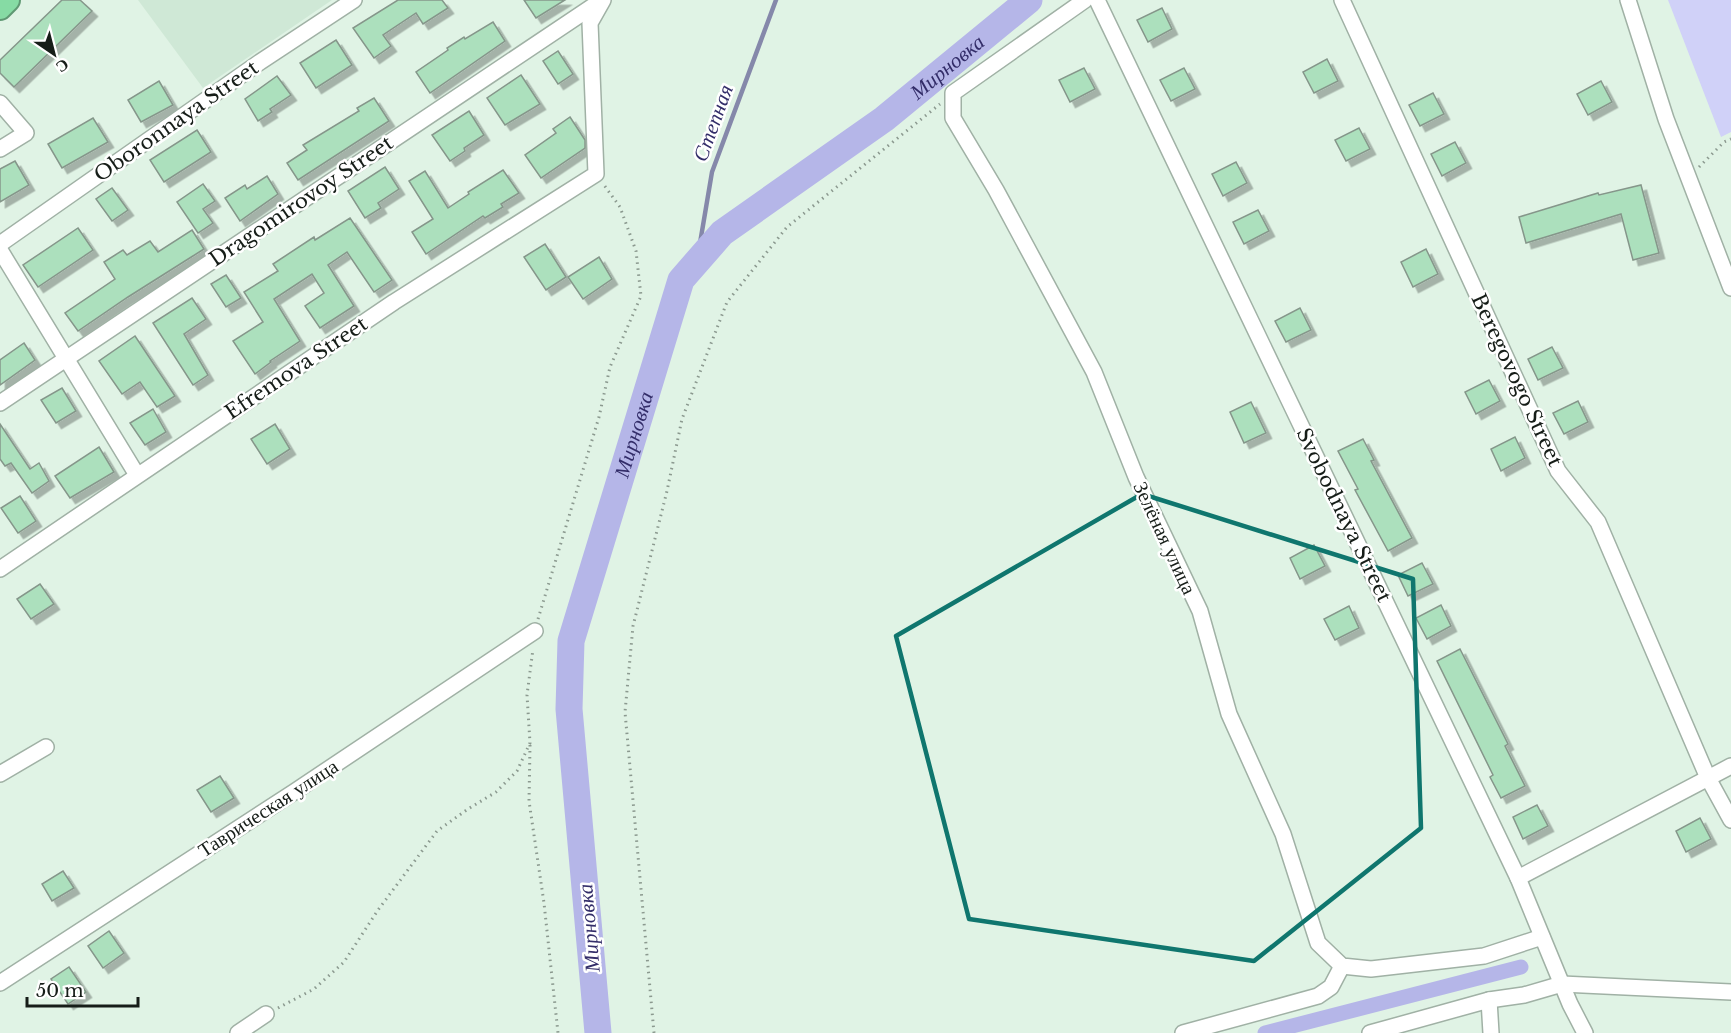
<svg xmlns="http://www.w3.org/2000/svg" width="1731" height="1033" viewBox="0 0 1731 1033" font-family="'Libre Baskerville',serif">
  <defs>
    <filter id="shadow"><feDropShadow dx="5.5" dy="5.5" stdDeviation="0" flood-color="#0004"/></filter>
  </defs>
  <rect width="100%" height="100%" fill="#e0f3e5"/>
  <path fill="#cfe8d6" d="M 138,0 L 332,0 L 203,88 Z"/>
  <path fill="#d0d1f8" d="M 1668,0 L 1731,0 L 1731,132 L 1721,137 Z"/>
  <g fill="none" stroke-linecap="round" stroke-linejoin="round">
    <path stroke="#8588aa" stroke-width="4.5" d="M 697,261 L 712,172 L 776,0"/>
    <path stroke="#b5b6e8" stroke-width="15" d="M 1265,1033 L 1521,967"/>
    <path stroke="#b5b6e8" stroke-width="27" id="s1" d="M 598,1033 L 569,709 L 571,641 L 681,280 L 722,233 L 884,119 L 1029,0"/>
  </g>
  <g fill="#ace0bd" stroke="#85968a" stroke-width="1.5" filter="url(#shadow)">
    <path d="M 62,0 L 80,0 L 92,11 L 14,87 L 0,73 L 0,60 Z"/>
    <path d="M 398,0 L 442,0 L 448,8 L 423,24 L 416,13 L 383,35 L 391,46 L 374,58 L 353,28 Z"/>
    <path d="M 524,0 L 565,0 L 536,18 Z"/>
    <path d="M 1162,8 L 1172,29 L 1148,42 L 1137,20 Z"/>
    <path d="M 493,22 L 505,41 L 430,93 L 416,72 L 448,50 L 447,48 L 464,37 L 465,39 Z"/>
    <path d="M 336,40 L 352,65 L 316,88 L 300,63 Z"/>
    <path d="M 558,51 L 573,74 L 558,84 L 543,61 Z"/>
    <path d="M 1327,59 L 1338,81 L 1314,93 L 1303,72 Z"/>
    <path d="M 1084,68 L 1095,89 L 1070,102 L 1059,80 Z"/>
    <path d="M 1184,68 L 1195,89 L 1171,101 L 1160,80 Z"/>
    <path d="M 521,75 L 540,104 L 505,125 L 487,98 Z"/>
    <path d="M 277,76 L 291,95 L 270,109 L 272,112 L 258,121 L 245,99 Z"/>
    <path d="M 159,81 L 173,105 L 141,122 L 128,100 Z"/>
    <path d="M 1601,81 L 1612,102 L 1588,115 L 1577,94 Z"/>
    <path d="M 1433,93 L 1444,114 L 1420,126 L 1409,105 Z"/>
    <path d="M 374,98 L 389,121 L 298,180 L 287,163 L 307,150 L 303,145 L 359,111 L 357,108 Z"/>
    <path d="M 469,111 L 484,135 L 464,148 L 465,151 L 450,161 L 432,135 Z"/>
    <path d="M 570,117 L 585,140 L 585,148 L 541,178 L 525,155 L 556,133 L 553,129 Z"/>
    <path d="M 93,118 L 108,142 L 62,168 L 48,144 Z"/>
    <path d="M 1359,128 L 1370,149 L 1346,161 L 1335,140 Z"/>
    <path d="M 197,130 L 211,152 L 164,182 L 150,160 Z"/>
    <path d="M 1455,142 L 1466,163 L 1442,176 L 1431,154 Z"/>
    <path d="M 15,161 L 29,185 L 0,202 L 0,169 Z"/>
    <path d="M 1236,162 L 1247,183 L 1223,196 L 1212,174 Z"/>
    <path d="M 385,167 L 399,189 L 378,203 L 381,208 L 365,218 L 348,191 Z"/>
    <path d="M 503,170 L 519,193 L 501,204 L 503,207 L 485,218 L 483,216 L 426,254 L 412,232 L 433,219 L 409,181 L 425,171 L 448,208 L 469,194 L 468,192 Z"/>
    <path d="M 267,176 L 278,194 L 240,221 L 225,198 L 245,185 L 247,189 Z"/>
    <path d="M 203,184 L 215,201 L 203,209 L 213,223 L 198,233 L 177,202 Z"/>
    <path d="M 1641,185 L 1659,253 L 1633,260 L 1621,214 L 1526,243 L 1519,217 L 1598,193 L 1599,195 Z"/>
    <path d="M 112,188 L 128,210 L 112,221 L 96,199 Z"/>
    <path d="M 1258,210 L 1269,231 L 1244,244 L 1233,222 Z"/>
    <path d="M 350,218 L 392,280 L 374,292 L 347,252 L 328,265 L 354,306 L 320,328 L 305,306 L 324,293 L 312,274 L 274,299 L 300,341 L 270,361 L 271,362 L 255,374 L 233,341 L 263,322 L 244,292 L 278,271 L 273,264 L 314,237 L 315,240 Z"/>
    <path d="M 78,228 L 93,250 L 38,287 L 23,265 Z"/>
    <path d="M 192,230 L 204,249 L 128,297 L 78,331 L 65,313 L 115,279 L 104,262 L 123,250 L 127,255 L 150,241 L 158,252 Z"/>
    <path d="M 545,244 L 566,277 L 546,290 L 524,257 Z"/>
    <path d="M 1426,249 L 1438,274 L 1413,287 L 1401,262 Z"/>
    <path d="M 599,257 L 612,279 L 583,299 L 568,277 Z"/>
    <path d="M 226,275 L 241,298 L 226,307 L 211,284 Z"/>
    <path d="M 192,298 L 206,319 L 184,334 L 208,375 L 193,385 L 153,323 Z"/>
    <path d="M 1300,308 L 1311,330 L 1286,342 L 1275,321 Z"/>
    <path d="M 135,336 L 175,396 L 157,407 L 140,382 L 122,394 L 99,361 Z"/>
    <path d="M 24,343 L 35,360 L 0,385 L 0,360 Z"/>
    <path d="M 1552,347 L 1563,368 L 1538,380 L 1528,359 Z"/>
    <path d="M 1489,380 L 1500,401 L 1476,414 L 1465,392 Z"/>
    <path d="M 62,388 L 76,411 L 56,423 L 41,400 Z"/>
    <path d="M 1578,401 L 1588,422 L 1564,434 L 1553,413 Z"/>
    <path d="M 1251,402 L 1266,433 L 1244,443 L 1230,412 Z"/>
    <path d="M 153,409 L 166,432 L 145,445 L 130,423 Z"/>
    <path d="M 0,424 L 30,469 L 39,463 L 49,481 L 32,493 L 11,463 L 5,466 L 0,459 Z"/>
    <path d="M 275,424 L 290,449 L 267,464 L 251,439 Z"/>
    <path d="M 1515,437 L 1525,458 L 1501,471 L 1491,449 Z"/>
    <path d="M 1363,439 L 1374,460 L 1371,461 L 1412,538 L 1388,551 L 1355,490 L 1358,489 L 1338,451 Z"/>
    <path d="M 99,447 L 114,472 L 70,498 L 55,476 Z"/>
    <path d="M 20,496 L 36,521 L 18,533 L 1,508 Z"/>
    <path d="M 1314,545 L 1325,566 L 1300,579 L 1290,558 Z"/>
    <path d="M 1422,563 L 1433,584 L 1408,596 L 1398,575 Z"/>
    <path d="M 40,584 L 54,604 L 31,619 L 17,599 Z"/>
    <path d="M 1441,605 L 1451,626 L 1427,639 L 1416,618 Z"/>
    <path d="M 1349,606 L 1359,628 L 1335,640 L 1324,619 Z"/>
    <path d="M 1460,649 L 1508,744 L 1505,746 L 1525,786 L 1501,798 L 1490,777 L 1493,775 L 1437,661 Z"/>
    <path d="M 220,776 L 234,798 L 211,812 L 197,790 Z"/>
    <path d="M 1537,805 L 1548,826 L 1523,839 L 1513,817 Z"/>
    <path d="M 1700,818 L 1711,839 L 1686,852 L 1676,831 Z"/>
    <path d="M 63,871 L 74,888 L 52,901 L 42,884 Z"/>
    <path d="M 109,931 L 124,953 L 103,968 L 88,946 Z"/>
    <path d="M 69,967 L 86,992 L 68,1004 L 51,979 Z"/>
  </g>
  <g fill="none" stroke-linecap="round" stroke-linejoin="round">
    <defs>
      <g id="minor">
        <path d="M 1085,0 L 953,93 L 953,118 L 996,190 L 1094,372 L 1136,477 L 1200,611 L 1229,714 L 1283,834 L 1318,943 L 1342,966 L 1371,969 L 1484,956 L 1542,937"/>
        <path d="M 1097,0 L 1518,878 L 1570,1004 L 1585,1033"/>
        <path d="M 1342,0 L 1558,471 L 1598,522 L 1708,778 L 1731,820"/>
        <path d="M 1628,0 L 1666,119 L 1731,288"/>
        <path d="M 0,103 L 26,133 L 0,149"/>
        <path d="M 0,244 L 260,62 L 354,0"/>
        <path d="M 0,250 L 137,475"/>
        <path d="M 0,403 L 602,0"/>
        <path d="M 0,569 L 394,302 L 596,174 L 590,23 L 603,0"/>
        <path d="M 0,774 L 46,747"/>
        <path d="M 1518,878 L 1731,766"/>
        <path d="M 0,983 L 294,792 L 535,631"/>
        <path d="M 1489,1000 L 1491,1033"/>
        <path d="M 238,1033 L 266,1014"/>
        <path d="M 1183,1033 L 1318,996 L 1331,987 L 1342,966"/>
        <path d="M 1370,1033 L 1489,1000 L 1524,995 L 1562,984 L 1731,992"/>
      </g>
      <path id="highway" d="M 0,8 L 8,0"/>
    </defs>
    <use href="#minor" stroke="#a0b1a5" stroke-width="18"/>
    <use href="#highway" stroke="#5f9873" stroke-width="26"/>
    <g stroke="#8b998f" stroke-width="3" stroke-dasharray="1.5 4.5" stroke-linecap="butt">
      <path d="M 1699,167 L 1724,142 L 1731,139"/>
      <path d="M 538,619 L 599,417 L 610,367 L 641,296 L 636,251 L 620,207 L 604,185"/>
      <path d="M 530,745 L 529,801 L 544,903 L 558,1033"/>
      <path d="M 278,1008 L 314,989 L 344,962 L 378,910 L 437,831 L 468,809 L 496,792 L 517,771 L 530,743 L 527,695 L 533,649"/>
      <path d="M 654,1033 L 625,712 L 633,626 L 667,491 L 682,419 L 727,302 L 787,227 L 940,104"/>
    </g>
    <use href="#minor" stroke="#fff" stroke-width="15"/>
    <use href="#highway" stroke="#86dba4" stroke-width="22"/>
  </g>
  <path fill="none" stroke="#0f766e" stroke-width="4.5" stroke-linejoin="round" d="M 1142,494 L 1413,579 L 1421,828 L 1254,961 L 969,919 L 896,636 Z"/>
  <g text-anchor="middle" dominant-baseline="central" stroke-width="5" stroke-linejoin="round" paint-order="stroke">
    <g font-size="20" fill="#161d18" stroke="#fff">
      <text transform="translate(176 121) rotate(-35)">Oboronnaya Street</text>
      <text transform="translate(301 201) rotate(-34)">Dragomirovoy Street</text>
      <text transform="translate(296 368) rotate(-34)">Efremova Street</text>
      <text transform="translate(1517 380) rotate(65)">Beregovogo Street</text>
      <text transform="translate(1344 515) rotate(64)">Svobodnaya Street</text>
      <text transform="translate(1165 538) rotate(65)">Зелёная улица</text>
      <text transform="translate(268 808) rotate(-33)">Таврическая улица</text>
    </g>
    <g font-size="21" font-style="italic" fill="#332d69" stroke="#fff">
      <text stroke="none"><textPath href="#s1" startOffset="1113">Мирновка</textPath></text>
      <text transform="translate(713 123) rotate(-70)">Степная</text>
      <text stroke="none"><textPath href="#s1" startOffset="609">Мирновка</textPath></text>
      <text transform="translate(589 928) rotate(-95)">Мирновка</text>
    </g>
  </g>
  <g transform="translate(54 54) rotate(145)" stroke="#ffffff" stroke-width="4.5" paint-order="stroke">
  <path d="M0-4.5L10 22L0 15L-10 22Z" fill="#161d18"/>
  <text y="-9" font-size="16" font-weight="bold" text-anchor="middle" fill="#161d18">С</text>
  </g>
  <path d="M27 997v9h111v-9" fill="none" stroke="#161d18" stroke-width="3"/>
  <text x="36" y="997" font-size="18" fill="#161d18" stroke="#ffffff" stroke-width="4.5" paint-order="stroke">50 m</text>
</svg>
